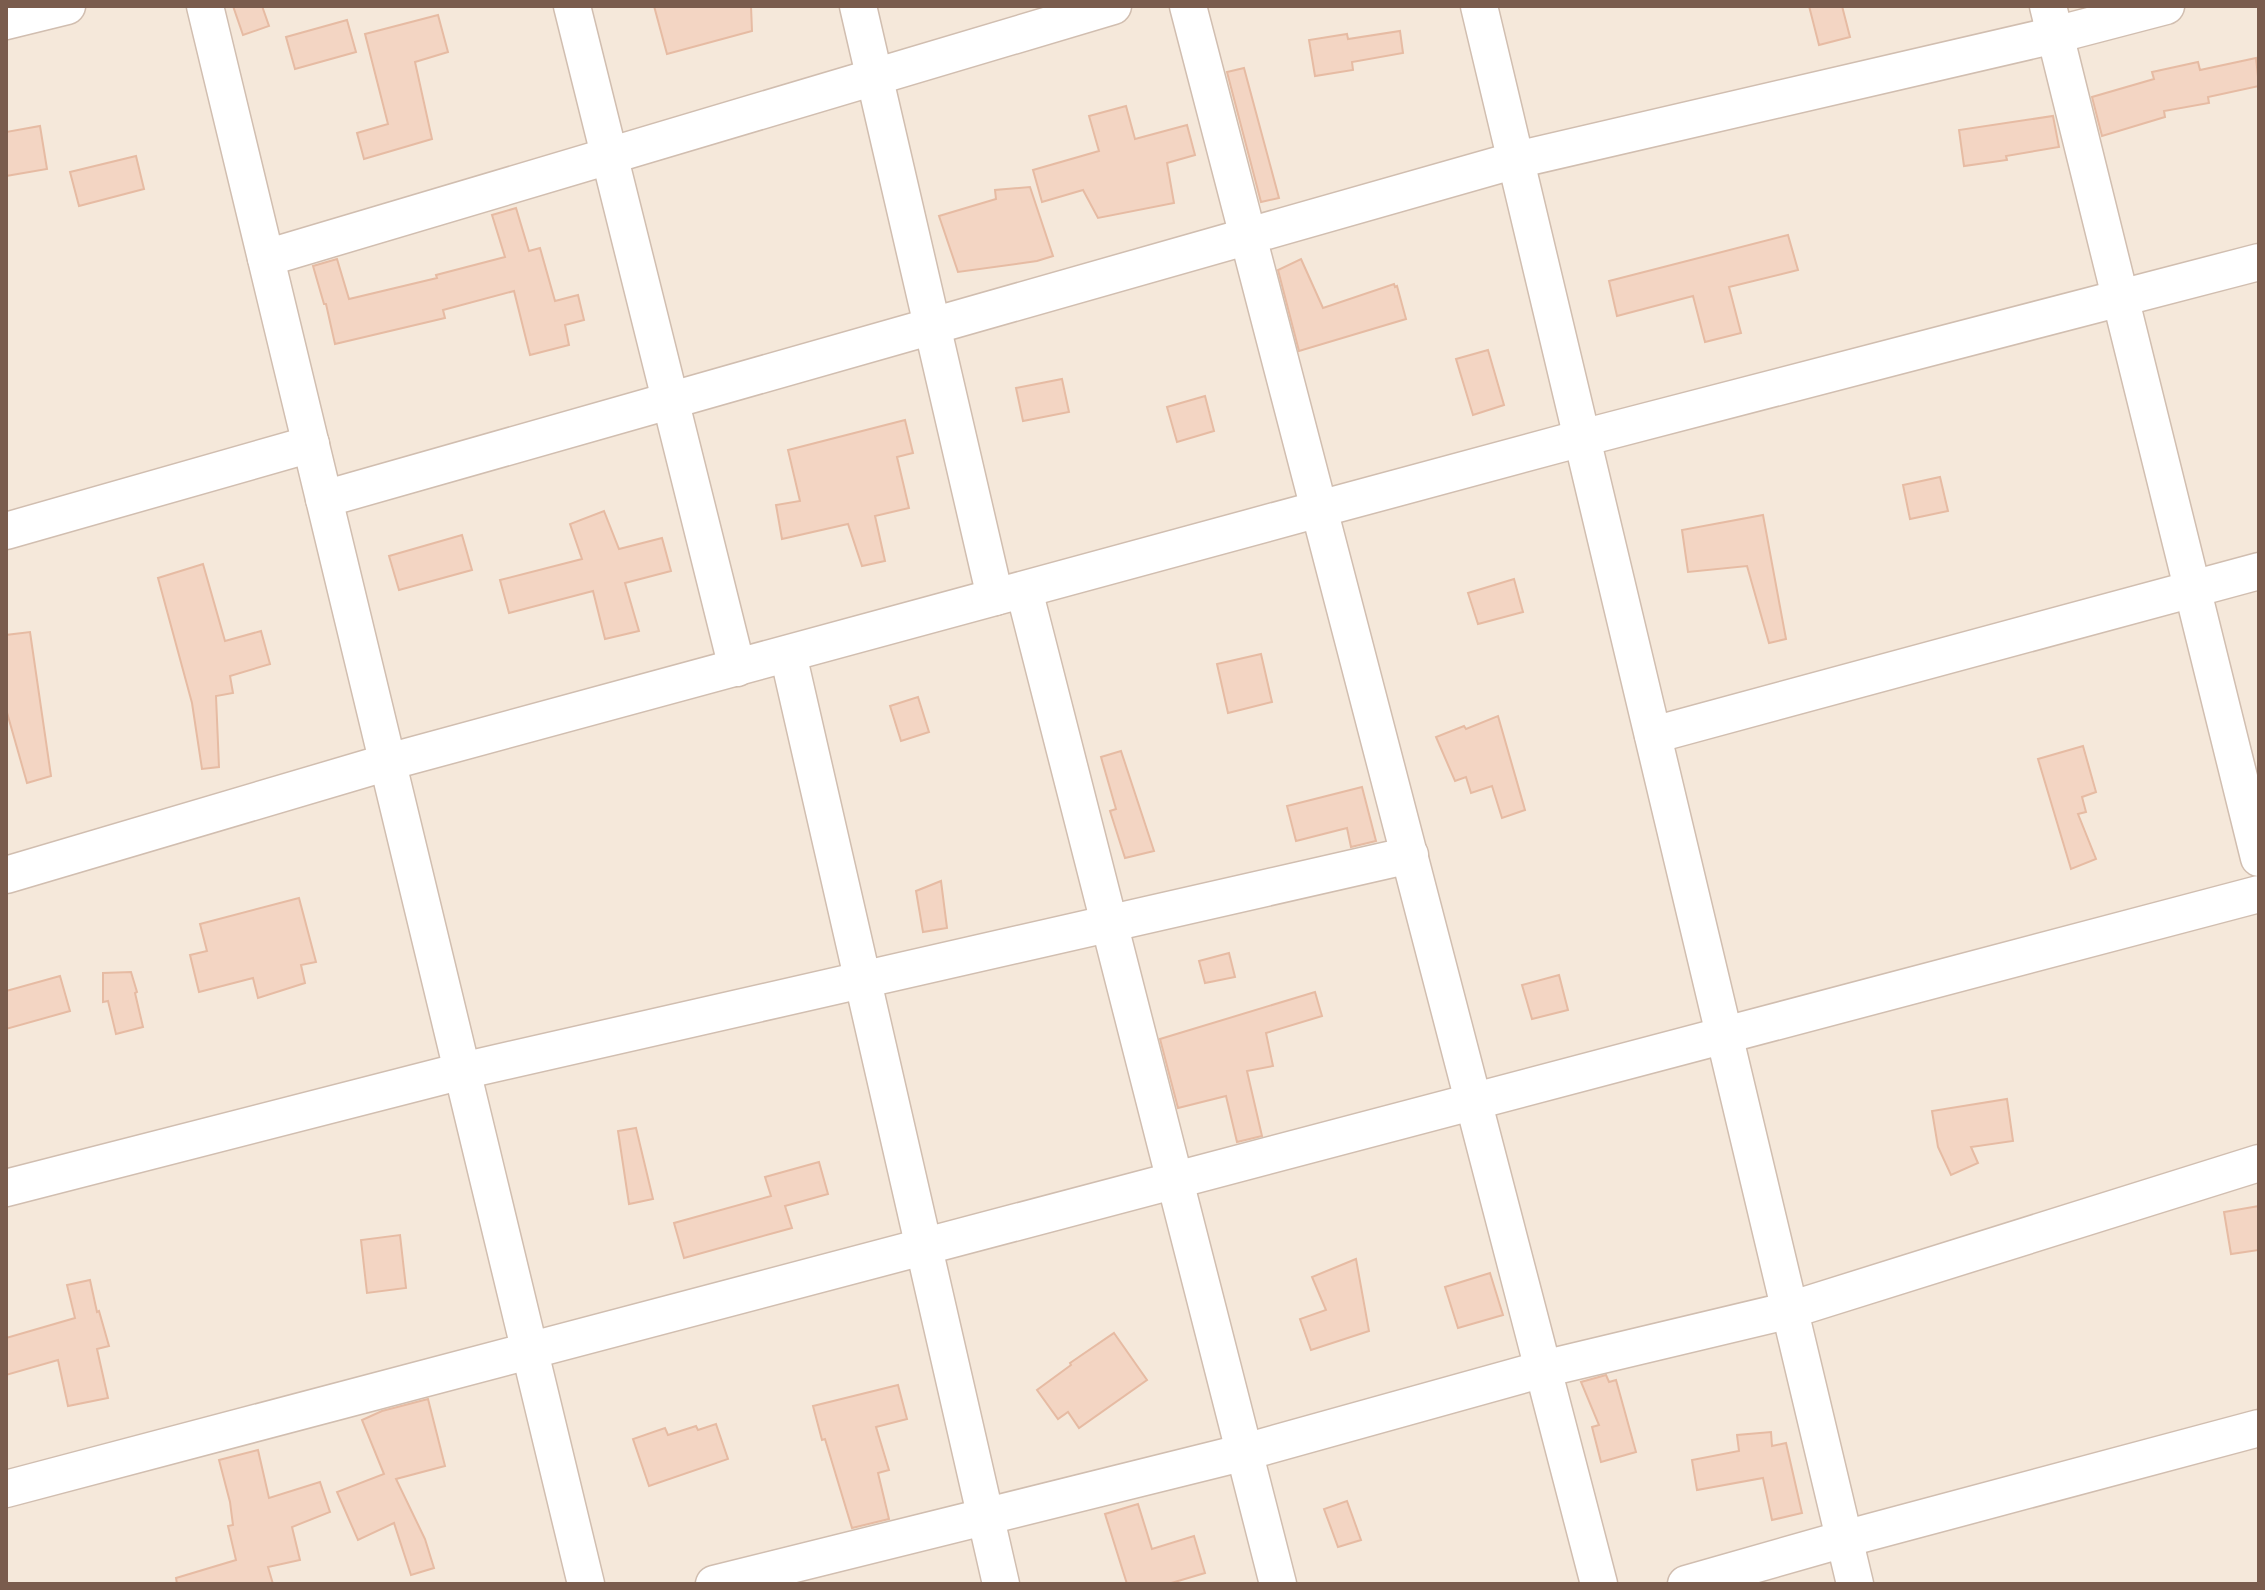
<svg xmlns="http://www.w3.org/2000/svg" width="2265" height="1590" viewBox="0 0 2265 1590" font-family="'Fira Sans',sans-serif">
  <rect width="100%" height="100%" fill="#fdf6ec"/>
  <rect fill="#f5e8da" x="6" y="6" width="2253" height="1578"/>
  <g fill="#f3d5c3" stroke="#e6bba3" stroke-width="2">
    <path d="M 233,6 L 262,6 L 269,26 L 243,35 Z"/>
    <path d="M 654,6 L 751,6 L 752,31 L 667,54 Z"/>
    <path d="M 1809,6 L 1842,6 L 1850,37 L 1819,45 Z"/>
    <path d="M 438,15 L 448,52 L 415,62 L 432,139 L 364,159 L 357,133 L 388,124 L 365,34 Z"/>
    <path d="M 347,20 L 356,52 L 295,69 L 286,37 Z"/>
    <path d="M 1400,31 L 1403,53 L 1352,62 L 1353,70 L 1315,76 L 1309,40 L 1347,34 L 1348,39 Z"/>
    <path d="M 2256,58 L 2259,86 L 2208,97 L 2209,103 L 2164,111 L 2165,117 L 2102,136 L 2092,97 L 2154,79 L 2152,72 L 2198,62 L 2200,70 Z"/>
    <path d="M 1244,68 L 1279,198 L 1261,202 L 1227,72 Z"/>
    <path d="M 1126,106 L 1135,139 L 1187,125 L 1195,155 L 1167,163 L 1174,203 L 1098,218 L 1083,190 L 1042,202 L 1033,170 L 1099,151 L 1089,116 Z"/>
    <path d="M 2053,116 L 2059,147 L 2006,156 L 2007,160 L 1964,166 L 1959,130 Z"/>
    <path d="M 40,126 L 47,169 L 6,176 L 6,132 Z"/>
    <path d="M 136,156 L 144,189 L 79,206 L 70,172 Z"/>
    <path d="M 1030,187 L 1053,256 L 1037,261 L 958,272 L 939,216 L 996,199 L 995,190 Z"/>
    <path d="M 516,208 L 529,251 L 540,248 L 555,301 L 578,295 L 584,320 L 565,325 L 569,345 L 530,355 L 514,291 L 443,310 L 445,318 L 335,344 L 326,304 L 324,304 L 313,266 L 337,259 L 349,299 L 437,278 L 436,275 L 505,257 L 492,215 Z"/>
    <path d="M 1788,235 L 1798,270 L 1729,287 L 1741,333 L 1705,342 L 1693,296 L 1617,316 L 1609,281 Z"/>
    <path d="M 1301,259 L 1323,308 L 1394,284 L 1395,287 L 1397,286 L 1406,319 L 1299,351 L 1278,270 Z"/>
    <path d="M 1488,350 L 1504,405 L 1473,415 L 1456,359 Z"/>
    <path d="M 1062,379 L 1069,412 L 1023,421 L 1016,388 Z"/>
    <path d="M 1205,396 L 1214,431 L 1177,442 L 1167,407 Z"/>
    <path d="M 905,420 L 913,453 L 897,457 L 909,508 L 875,516 L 885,561 L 862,566 L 848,524 L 782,539 L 776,505 L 800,501 L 788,450 Z"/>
    <path d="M 1940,477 L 1948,511 L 1910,519 L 1903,485 Z"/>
    <path d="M 604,511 L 619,549 L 662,538 L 671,571 L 625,583 L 639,631 L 605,639 L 593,591 L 509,613 L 500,580 L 582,559 L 570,524 Z"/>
    <path d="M 1763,515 L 1786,639 L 1769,643 L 1747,566 L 1688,572 L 1682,530 Z"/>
    <path d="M 462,535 L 472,570 L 399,590 L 389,556 Z"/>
    <path d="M 203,564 L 225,641 L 261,631 L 270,664 L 230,676 L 233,693 L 216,696 L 219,767 L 202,769 L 192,703 L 158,578 Z"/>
    <path d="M 1514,579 L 1523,612 L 1478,624 L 1468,593 Z"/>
    <path d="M 30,632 L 51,776 L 27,783 L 6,709 L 6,635 Z"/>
    <path d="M 1261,654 L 1272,702 L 1228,713 L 1217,664 Z"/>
    <path d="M 918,697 L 929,732 L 901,741 L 890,706 Z"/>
    <path d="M 1498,716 L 1525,810 L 1502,818 L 1492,786 L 1471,793 L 1466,777 L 1455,781 L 1436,737 L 1464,726 L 1466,729 Z"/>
    <path d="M 2083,746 L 2096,792 L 2082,797 L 2086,812 L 2078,814 L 2096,859 L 2071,869 L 2038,759 Z"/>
    <path d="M 1121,751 L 1154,851 L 1125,858 L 1110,811 L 1116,809 L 1101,757 Z"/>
    <path d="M 1362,787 L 1376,841 L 1351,847 L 1347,828 L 1296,841 L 1287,806 Z"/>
    <path d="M 941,881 L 947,928 L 923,932 L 916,891 Z"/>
    <path d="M 299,898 L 316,962 L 301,965 L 305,983 L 258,998 L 253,978 L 199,992 L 190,955 L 207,951 L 200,924 Z"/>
    <path d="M 1229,953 L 1235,977 L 1205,983 L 1199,961 Z"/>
    <path d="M 131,972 L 137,992 L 135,993 L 143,1027 L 116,1034 L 108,1001 L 103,1002 L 103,973 Z"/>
    <path d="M 1559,975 L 1568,1010 L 1532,1019 L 1522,985 Z"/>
    <path d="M 60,976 L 70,1011 L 6,1029 L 6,991 Z"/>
    <path d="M 1315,992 L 1322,1016 L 1266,1033 L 1273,1066 L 1247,1071 L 1262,1136 L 1237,1142 L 1226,1096 L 1178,1108 L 1160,1039 Z"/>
    <path d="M 2007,1099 L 2013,1141 L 1971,1147 L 1978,1163 L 1951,1175 L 1938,1147 L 1932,1111 Z"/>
    <path d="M 636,1128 L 653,1199 L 629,1204 L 618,1131 Z"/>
    <path d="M 819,1162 L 828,1194 L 785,1206 L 792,1228 L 684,1258 L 674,1223 L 771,1196 L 765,1177 Z"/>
    <path d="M 2259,1206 L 2259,1250 L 2231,1254 L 2224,1212 Z"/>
    <path d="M 400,1235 L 406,1288 L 367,1293 L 361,1240 Z"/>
    <path d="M 1356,1259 L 1369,1331 L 1311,1350 L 1300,1319 L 1326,1310 L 1312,1277 Z"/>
    <path d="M 1490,1273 L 1503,1315 L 1458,1328 L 1445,1287 Z"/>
    <path d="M 90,1280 L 97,1312 L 99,1311 L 109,1346 L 97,1349 L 108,1398 L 68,1406 L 58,1360 L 6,1375 L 6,1338 L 75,1318 L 67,1285 Z"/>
    <path d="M 1114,1333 L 1147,1380 L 1079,1428 L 1068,1412 L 1058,1419 L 1037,1390 L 1071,1365 L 1070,1363 Z"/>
    <path d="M 1606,1375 L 1609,1382 L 1616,1380 L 1636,1452 L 1601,1462 L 1592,1427 L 1599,1425 L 1581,1382 Z"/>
    <path d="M 898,1385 L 907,1419 L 876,1427 L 889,1470 L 878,1473 L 889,1519 L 852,1528 L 825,1439 L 822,1440 L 813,1406 Z"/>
    <path d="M 428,1399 L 445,1466 L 396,1479 L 425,1539 L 434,1568 L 411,1575 L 394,1523 L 358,1540 L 337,1492 L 384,1474 L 362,1420 L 382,1411 Z"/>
    <path d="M 716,1424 L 728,1459 L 649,1486 L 633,1439 L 665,1428 L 668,1435 L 696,1426 L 698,1430 Z"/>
    <path d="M 1771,1432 L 1772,1446 L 1786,1443 L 1802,1513 L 1772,1520 L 1763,1478 L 1697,1490 L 1692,1460 L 1739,1451 L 1737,1435 Z"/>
    <path d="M 258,1450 L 269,1498 L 320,1482 L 330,1512 L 292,1527 L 300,1560 L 268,1567 L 273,1584 L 177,1584 L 176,1578 L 236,1560 L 228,1526 L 233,1525 L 230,1502 L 219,1460 Z"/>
    <path d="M 1347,1501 L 1361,1540 L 1338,1547 L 1324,1509 Z"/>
    <path d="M 1138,1504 L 1152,1549 L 1194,1536 L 1205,1573 L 1168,1584 L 1127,1584 L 1105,1514 Z"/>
  </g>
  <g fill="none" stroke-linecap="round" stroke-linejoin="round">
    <defs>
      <g id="street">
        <path d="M 205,6 L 586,1584"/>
        <path d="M 572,6 L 737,668"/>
        <path d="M 858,6 L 995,597"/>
        <path d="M 1188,6 L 1599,1584"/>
        <path d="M 1479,6 L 1855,1584"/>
        <path d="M 2048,6 L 2259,858"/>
        <path d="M 6,21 L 67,6"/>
        <path d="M 266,258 L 1113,6"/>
        <path d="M 324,499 L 1516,160 L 2055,35 L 2166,6"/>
        <path d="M 6,531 L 311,444"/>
        <path d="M 1024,590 L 1278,1584"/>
        <path d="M 788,654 L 1001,1584"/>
        <path d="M 1653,735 L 2259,571"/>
        <path d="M 6,875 L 388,762 L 1319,509 L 1582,438 L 2259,262"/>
        <path d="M 6,1188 L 462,1071 L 1410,855"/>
        <path d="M 6,1489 L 2259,894"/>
        <path d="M 714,1584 L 1245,1452 L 1543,1369 L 1790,1310 L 2259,1163"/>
        <path d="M 1686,1584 L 1844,1539 L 2259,1428"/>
      </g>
    </defs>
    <use href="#street" stroke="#d1beb0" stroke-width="39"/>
    <use href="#street" stroke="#fff" stroke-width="36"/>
  </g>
  <rect width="2265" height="1590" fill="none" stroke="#7a5c4d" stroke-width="16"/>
</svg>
